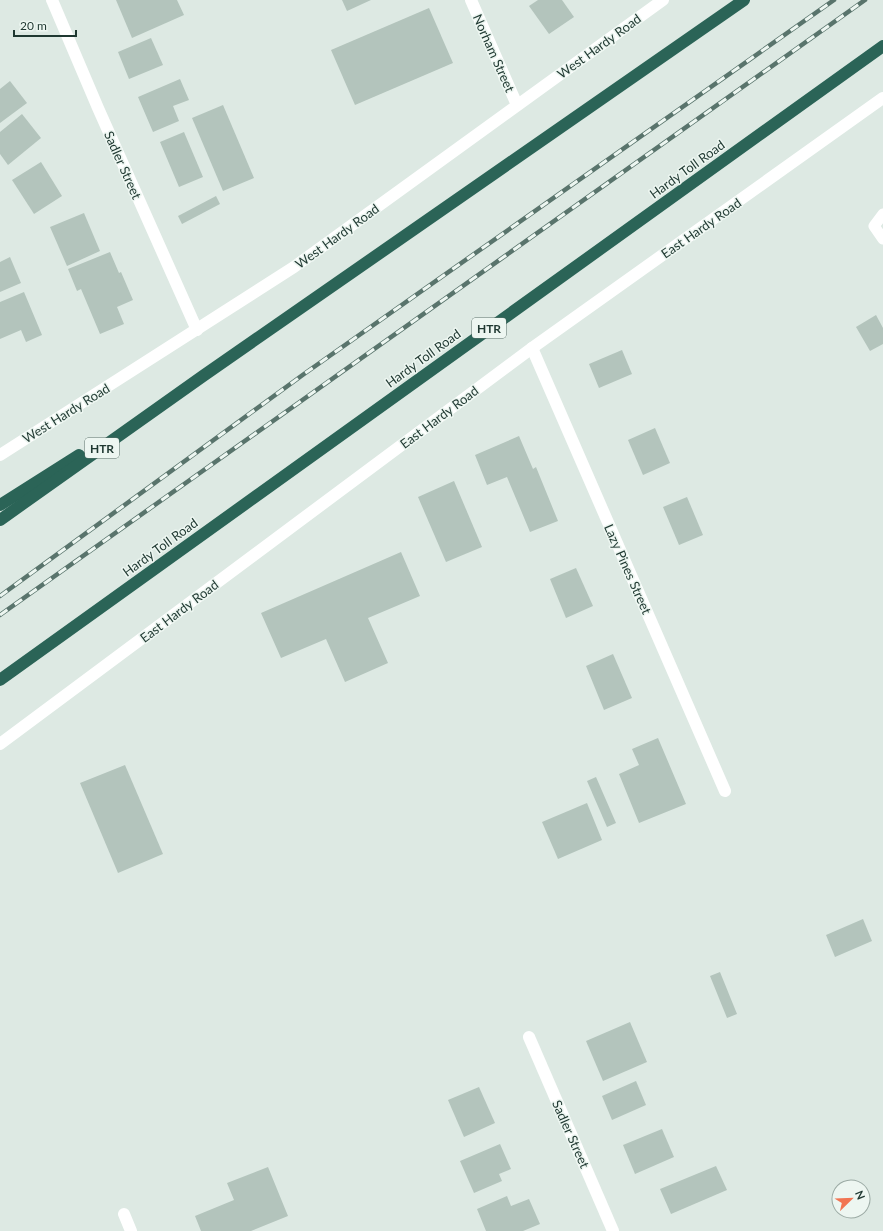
<svg xmlns="http://www.w3.org/2000/svg" width="883" height="1231" viewBox="0 0 883 1231" font-family="Lato,sans-serif">
  <rect width="100%" height="100%" fill="#dde9e3"/>
  <g fill="#b3c4bc">
    <path d="M 116,0 L 177,0 L 184,15 L 132,38 Z"/>
    <path d="M 342,0 L 371,0 L 347,11 Z"/>
    <path d="M 538,0 L 562,0 L 574,17 L 549,34 L 529,6 Z"/>
    <path d="M 429,8 L 453,63 L 355,105 L 331,50 Z"/>
    <path d="M 151,38 L 163,65 L 129,79 L 118,52 Z"/>
    <path d="M 180,79 L 189,100 L 173,106 L 179,121 L 153,132 L 138,97 Z"/>
    <path d="M 10,81 L 27,103 L 0,123 L 0,89 Z"/>
    <path d="M 223,105 L 254,178 L 223,191 L 192,118 Z"/>
    <path d="M 22,114 L 41,138 L 8,165 L 0,154 L 0,132 Z"/>
    <path d="M 184,132 L 203,177 L 179,187 L 160,142 Z"/>
    <path d="M 41,162 L 62,196 L 34,214 L 12,180 Z"/>
    <path d="M 216,196 L 220,204 L 182,224 L 178,216 Z"/>
    <path d="M 84,213 L 100,251 L 67,266 L 50,227 Z"/>
    <path d="M 110,252 L 119,273 L 121,272 L 133,300 L 117,307 L 124,324 L 100,334 L 81,289 L 77,291 L 68,269 Z"/>
    <path d="M 10,257 L 21,283 L 0,292 L 0,262 Z"/>
    <path d="M 24,292 L 42,335 L 26,342 L 21,330 L 0,339 L 0,302 Z"/>
    <path d="M 876,315 L 883,328 L 883,344 L 870,351 L 856,327 Z"/>
    <path d="M 622,350 L 632,374 L 599,388 L 589,364 Z"/>
    <path d="M 655,428 L 670,463 L 643,475 L 628,440 Z"/>
    <path d="M 519,436 L 533,469 L 536,467 L 558,521 L 530,532 L 507,477 L 487,485 L 475,455 Z"/>
    <path d="M 454,481 L 482,547 L 446,562 L 418,497 Z"/>
    <path d="M 687,497 L 703,535 L 679,545 L 663,507 Z"/>
    <path d="M 401,552 L 420,596 L 368,618 L 388,663 L 345,682 L 326,639 L 281,658 L 261,613 Z"/>
    <path d="M 576,568 L 593,606 L 566,618 L 550,579 Z"/>
    <path d="M 613,654 L 632,698 L 604,710 L 586,666 Z"/>
    <path d="M 658,738 L 686,804 L 639,823 L 619,774 L 639,765 L 632,749 Z"/>
    <path d="M 125,765 L 163,854 L 118,873 L 80,783 Z"/>
    <path d="M 596,777 L 616,823 L 607,827 L 587,781 Z"/>
    <path d="M 587,803 L 602,840 L 558,859 L 542,822 Z"/>
    <path d="M 863,919 L 872,941 L 835,957 L 826,935 Z"/>
    <path d="M 720,972 L 737,1014 L 727,1018 L 710,976 Z"/>
    <path d="M 630,1022 L 647,1062 L 603,1081 L 586,1041 Z"/>
    <path d="M 636,1081 L 646,1105 L 612,1120 L 602,1096 Z"/>
    <path d="M 479,1087 L 495,1123 L 464,1137 L 448,1100 Z"/>
    <path d="M 662,1129 L 674,1157 L 635,1174 L 623,1145 Z"/>
    <path d="M 500,1144 L 511,1169 L 499,1174 L 502,1181 L 474,1193 L 460,1161 Z"/>
    <path d="M 716,1166 L 727,1190 L 671,1214 L 660,1189 Z"/>
    <path d="M 268,1167 L 288,1216 L 251,1231 L 201,1231 L 195,1216 L 234,1200 L 227,1183 Z"/>
    <path d="M 507,1196 L 511,1206 L 529,1199 L 540,1224 L 523,1231 L 486,1231 L 477,1209 Z"/>
  </g>
  <g fill="none" stroke-linecap="round" stroke-linejoin="round">
    <path stroke="#fff" stroke-width="11" d="M 883,214 L 874,226 L 883,239"/>
    <g stroke="#fff" stroke-width="12">
      <path d="M 52,0 L 98,108 L 197,330"/>
      <path d="M 471,0 L 517,105"/>
      <path d="M 532,348 L 725,791"/>
      <path d="M 529,1037 L 613,1231"/>
      <path d="M 124,1214 L 131,1231"/>
    </g>
    <g stroke="#fff" stroke-width="12">
      <path d="M 0,455 L 294,267 L 663,0"/>
      <path d="M 0,744 L 532,348 L 883,98"/>
    </g>
    <g stroke="#2b6457" stroke-width="12">
      <path d="M 0,505 L 79,455"/>
      <path d="M 0,520 L 203,376 L 744,0"/>
      <path d="M 0,680 L 883,46"/>
    </g>
    <defs>
      <g id="rail">
        <path d="M 0,596 L 304,374 L 834,0"/>
        <path d="M 0,615 L 865,0"/>
      </g>
    </defs>
    <use href="#rail" stroke="#59746c" stroke-width="4.5"/>
    <use href="#rail" stroke="#edf6f1" stroke-width="3" stroke-dasharray="9" stroke-linecap="butt"/>
  </g>
  <g text-anchor="middle" dominant-baseline="central" stroke-width="3" stroke-linejoin="round" paint-order="stroke">
    <g fill="#edf6f1" stroke="#5d716b" stroke-width="1">
      <rect x="472" y="318" width="34" height="20" rx="3"/>
      <rect x="85" y="438" width="34" height="20" rx="3"/>
    </g>
    <g font-size="12" font-weight="bold" fill="#1f3831">
      <text x="489" y="328">HTR</text>
      <text x="102" y="448">HTR</text>
    </g>
    <g font-size="13" fill="#1f3831" stroke="#edf6f1">
      <text transform="translate(599 46) rotate(-36)">West Hardy Road</text>
      <text transform="translate(494 53) rotate(66)">Norham Street</text>
      <text transform="translate(123 165) rotate(66)">Sadler Street</text>
      <text transform="translate(687 169) rotate(-36)">Hardy Toll Road</text>
      <text transform="translate(701 228) rotate(-35)">East Hardy Road</text>
      <text transform="translate(337 236) rotate(-36)">West Hardy Road</text>
      <text transform="translate(423 358) rotate(-36)">Hardy Toll Road</text>
      <text transform="translate(66 413) rotate(-32)">West Hardy Road</text>
      <text transform="translate(439 417) rotate(-37)">East Hardy Road</text>
      <text transform="translate(160 547) rotate(-36)">Hardy Toll Road</text>
      <text transform="translate(628 569) rotate(66)">Lazy Pines Street</text>
      <text transform="translate(179 611) rotate(-37)">East Hardy Road</text>
      <text transform="translate(571 1134) rotate(66)">Sadler Street</text>
    </g>
  </g>
  <g transform="translate(851 1199) rotate(67)"><circle r="19" fill="#edf6f1" stroke="#9baaa4"/>
  <path d="M0-3L7 15L0 10L-7 15Z" fill="#f17553"/>
  <text y="-6" font-size="11" font-weight="bold" text-anchor="middle" fill="#1f3831">N</text>
  </g>
  <path d="M14 30v6h62v-6" fill="none" stroke="#1f3831" stroke-width="2"/>
  <text x="20" y="30" font-size="12" fill="#1f3831" stroke="#edf6f1" stroke-width="3" paint-order="stroke">20 m</text>
</svg>
